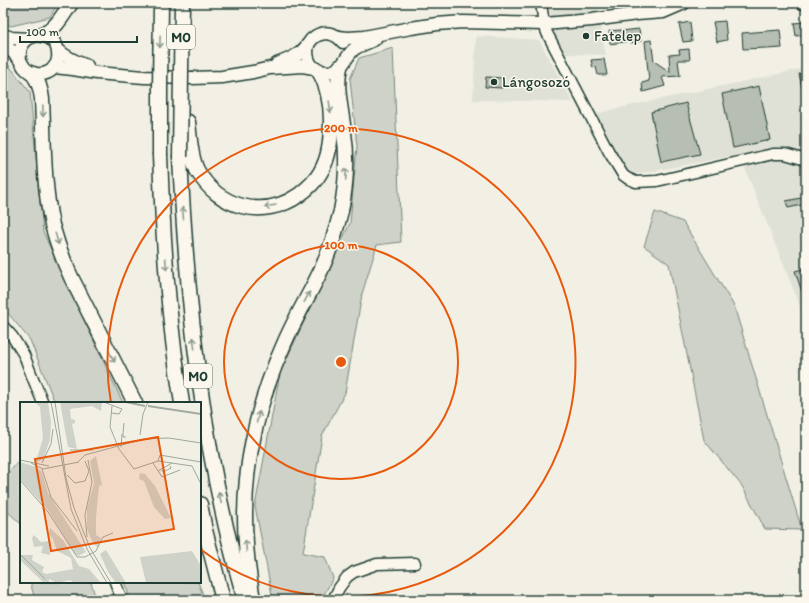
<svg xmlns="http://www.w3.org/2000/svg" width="809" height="603" viewBox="0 0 809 603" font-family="Itim,sans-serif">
  <rect width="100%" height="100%" fill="#f2f0e5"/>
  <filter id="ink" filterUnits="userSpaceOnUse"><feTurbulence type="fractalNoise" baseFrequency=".025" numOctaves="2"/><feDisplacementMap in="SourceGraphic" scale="8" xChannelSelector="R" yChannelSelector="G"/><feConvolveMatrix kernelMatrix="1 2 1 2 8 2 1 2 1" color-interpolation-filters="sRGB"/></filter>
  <g filter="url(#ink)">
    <g fill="#e0e1d6">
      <path d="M 548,3 L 639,3 L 600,6 L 601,29 L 606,55 L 564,54 L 556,38 Z"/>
      <path d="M 476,36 L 539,40 L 573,102 L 473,100 Z"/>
      <path d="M 806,68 L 806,156 L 781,147 L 622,177 L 594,114 L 637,104 Z"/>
      <path d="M 771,159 L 789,161 L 806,167 L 806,321 L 744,166 Z"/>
    </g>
    <g fill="#cfd2c8" stroke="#77887e">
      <path d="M 3,3 L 58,3 L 50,17 L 11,26 L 3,23 Z"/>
      <path d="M 393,48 L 401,242 L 377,245 L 362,294 L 345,393 L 322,436 L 303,553 L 325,557 L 333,578 L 321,600 L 273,600 L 255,506 L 280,373 L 350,223 L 357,146 L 350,79 L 359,58 Z"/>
      <path d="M 3,58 L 30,92 L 43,232 L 123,403 L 55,403 L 30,340 L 3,307 Z"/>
      <path d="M 655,212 L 683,222 L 734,306 L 802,530 L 765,529 L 742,486 L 704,440 L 669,264 L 644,246 Z"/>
      <path d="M 19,461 L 21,461 L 21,524 L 7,511 L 4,497 L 7,474 Z"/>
      <path d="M 31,582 L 91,582 L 96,600 L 35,600 L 31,585 Z"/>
      <path d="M 124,582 L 198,582 L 205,600 L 131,600 Z"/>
    </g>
    <g fill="#b7beb3" stroke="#1f3d34">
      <path d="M 725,21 L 727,40 L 717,42 L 713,22 Z"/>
      <path d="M 690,22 L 692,41 L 683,42 L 679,24 Z"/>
      <path d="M 804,22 L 806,35 L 796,36 L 794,23 Z"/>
      <path d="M 639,29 L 641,41 L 630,43 L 630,41 L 610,44 L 609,31 L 621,30 L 621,31 Z"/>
      <path d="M 780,30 L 782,48 L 767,49 L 767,48 L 743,49 L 742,33 Z"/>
      <path d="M 651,40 L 654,61 L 670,72 L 669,55 L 680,54 L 679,50 L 689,49 L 690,60 L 678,60 L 680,76 L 662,77 L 665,86 L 643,92 L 642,83 L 649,81 L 645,41 Z"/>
      <path d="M 604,59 L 607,75 L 598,75 L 596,67 L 593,68 L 591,60 Z"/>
      <path d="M 806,73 L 806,91 L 803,92 L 799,74 Z"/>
      <path d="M 486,77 L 502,78 L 502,88 L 485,87 Z"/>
      <path d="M 759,86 L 770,140 L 733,148 L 722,94 Z"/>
      <path d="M 686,103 L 700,154 L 661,162 L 651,112 Z"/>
      <path d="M 806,197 L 806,204 L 788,208 L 786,201 Z"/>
      <path d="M 802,269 L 806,279 L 806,301 L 805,301 L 795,271 Z"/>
    </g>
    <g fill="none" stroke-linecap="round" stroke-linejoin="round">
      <defs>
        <g id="minor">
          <path d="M 541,3 L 544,24 L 547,33 L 609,152 L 623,175 L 627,178 L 636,182 L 657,181 L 773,154 L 785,154 L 806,160"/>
          <path d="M 3,326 L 12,336 L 24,355 L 32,376 L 43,403"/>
          <path d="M 115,582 L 122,600"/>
          <path d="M 333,600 L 339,588 L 347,577 L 354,572 L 377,564 L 415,563"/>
        </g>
        <g id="major">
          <path d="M 803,3 L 806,3"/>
          <path d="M 3,35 L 12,38 L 27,39"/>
          <path d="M 338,37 L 348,38 L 364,37 L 411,28 L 437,24 L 463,22 L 544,24 L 592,20 L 637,14 L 663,12 L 684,3"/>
          <path d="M 3,44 C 9,48 14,53 19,59 C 21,61 22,64 24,67 C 31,76 45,77 54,68 C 57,64 59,59 58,53 C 57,28 16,29 20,60"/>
          <path d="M 308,45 C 306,53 307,60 312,66 C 319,74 335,74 342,65 C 346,60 348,55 353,50 C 359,45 368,43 375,39"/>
          <path d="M 58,50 C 67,58 76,62 87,66"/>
          <path d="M 277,64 C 285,61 293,58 300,53 C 306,48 308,44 312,39 C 322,30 335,32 343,42"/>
          <path d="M 54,67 L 73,69 L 97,73 L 144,77 L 192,78 L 222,77 L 253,72 L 270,68 L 303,66 L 314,68"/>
        </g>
        <g id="highway">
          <path d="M 42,35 C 56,29 63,15 71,3"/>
          <path d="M 181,72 L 182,3"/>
          <path d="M 33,74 C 39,82 41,90 42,99 C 44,141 43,184 52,225 C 57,243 63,260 71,277 L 135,403"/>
          <path d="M 188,122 C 190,138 190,156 197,170 C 218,208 263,220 299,195 C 307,189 315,182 320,173 C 330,157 331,138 331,120 C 331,104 327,83 318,70"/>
          <path d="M 160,155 C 163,238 168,321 182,403"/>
          <path d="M 180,157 C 187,307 203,456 245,600"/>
          <path d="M 200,504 L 205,530 L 223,600"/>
          <path d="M 253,600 C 250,581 247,562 246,543 C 241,475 256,406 284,344 C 295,318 310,294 322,268 C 330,250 336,231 341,211 C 346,186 348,159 344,133 C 342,111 335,89 340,67"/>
        </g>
      </defs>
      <use href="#minor" stroke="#1f3d34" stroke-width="13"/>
      <use href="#major" stroke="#1f3d34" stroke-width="15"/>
      <use href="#highway" stroke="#1f3d34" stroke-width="17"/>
      <use href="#minor" stroke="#fbf7ec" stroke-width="10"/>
      <use href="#major" stroke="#fbf7ec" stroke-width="12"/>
      <use href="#highway" stroke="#fbf7ec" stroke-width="14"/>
      <defs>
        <g id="highway-bridge">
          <path d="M 160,155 L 160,89 L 161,3"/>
          <path d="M 180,157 L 181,72"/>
        </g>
      </defs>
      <use href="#highway-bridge" stroke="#1f3d34" stroke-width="17" stroke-linecap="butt"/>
      <use href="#highway-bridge" stroke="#fbf7ec" stroke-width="14"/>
    </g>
    <defs><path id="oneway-shaft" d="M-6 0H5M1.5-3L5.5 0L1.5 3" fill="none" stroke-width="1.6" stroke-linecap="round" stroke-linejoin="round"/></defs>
    <g stroke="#8d9a90">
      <use href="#oneway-shaft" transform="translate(160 42) rotate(91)"/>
      <use href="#oneway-shaft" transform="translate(330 107) rotate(82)"/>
      <use href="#oneway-shaft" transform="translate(43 111) rotate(88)"/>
      <use href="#oneway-shaft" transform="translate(346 174) rotate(-87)"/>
      <use href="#oneway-shaft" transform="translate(270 206) rotate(170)"/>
      <use href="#oneway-shaft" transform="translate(183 213) rotate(-94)"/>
      <use href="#oneway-shaft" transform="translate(57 239) rotate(73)"/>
      <use href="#oneway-shaft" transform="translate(166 264) rotate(86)"/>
      <use href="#oneway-shaft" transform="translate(307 297) rotate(-62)"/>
      <use href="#oneway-shaft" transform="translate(194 343) rotate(-96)"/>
      <use href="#oneway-shaft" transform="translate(112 357) rotate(63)"/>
      <use href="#oneway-shaft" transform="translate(258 417) rotate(-76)"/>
      <use href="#oneway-shaft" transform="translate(220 498) rotate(-103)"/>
      <use href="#oneway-shaft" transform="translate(246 546) rotate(-95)"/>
    </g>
  </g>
  <g fill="none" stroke="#e8590c" stroke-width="2">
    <circle cx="341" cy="362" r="117"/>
    <path d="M111 403A234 234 0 1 1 200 549"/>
  </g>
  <g fill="#1f3d34" stroke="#fbf7ec" stroke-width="1.5">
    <circle cx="586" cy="36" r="4"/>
    <circle cx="494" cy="82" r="4"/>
  </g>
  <g text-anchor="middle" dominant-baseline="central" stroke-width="3" stroke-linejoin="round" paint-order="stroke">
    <g fill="#fbf7ec" stroke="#61756b" stroke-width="1">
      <rect x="167" y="25" width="28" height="24" rx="3"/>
      <rect x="184" y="364" width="28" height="24" rx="3"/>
    </g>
    <g font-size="14" font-weight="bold" fill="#1f3d34">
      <text x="181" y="37">M0</text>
      <text x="198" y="376">M0</text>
    </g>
    <g font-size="15" fill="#1f3d34" stroke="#fbf7ec" text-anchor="start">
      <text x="594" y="36">Fatelep</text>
      <text x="502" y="82">Lángosozó</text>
    </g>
  </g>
  <g transform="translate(20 402)">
    <rect width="181" height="181" fill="#f2f0e5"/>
    <path d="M 15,0 L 28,0 L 31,20 L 30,38 L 23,58 L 17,60 L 14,57 L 17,56 L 23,36 L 20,5 ZM 40,0 L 82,0 L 81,9 L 72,4 L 50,7 L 51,17 L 55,18 L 55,21 L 52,22 L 57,47 L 48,45 ZM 76,54 L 82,83 L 79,84 L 76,115 L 76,133 L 81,136 L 78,146 L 73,141 L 67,127 L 67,106 L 74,81 L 70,59 ZM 0,60 L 16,65 L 22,70 L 28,91 L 66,150 L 58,154 L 55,152 L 28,108 L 1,78 ZM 120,71 L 125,72 L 135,84 L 151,116 L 145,117 L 134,105 L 124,79 L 119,77 ZM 30,126 L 43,138 L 59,164 L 69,167 L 81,181 L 55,181 L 50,178 L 37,181 L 29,177 L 29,181 L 24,181 L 0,158 L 0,153 L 13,153 L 12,158 L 24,165 L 22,170 L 26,172 L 53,167 L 51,156 L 37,149 L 33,137 L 29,132 ZM 14,133 L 21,140 L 29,139 L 30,153 L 21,151 L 23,144 L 14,145 L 12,136 ZM 86,148 L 106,181 L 96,181 L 88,170 L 80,152 ZM 172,149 L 181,164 L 181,181 L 126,181 L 120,155 Z" fill="#cfd2c8"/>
    <path fill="none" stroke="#a2aba1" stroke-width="2" d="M 106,0 L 125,4M 128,4 L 181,12"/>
    <path fill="none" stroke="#9ea89e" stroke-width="1" d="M 31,0 L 51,107 L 67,147 L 87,181M 35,0 L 46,76 L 54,106 L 70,146 L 91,181M 86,1 L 102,7 L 99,12 L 91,11M 92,4 L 90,25 L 99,47 L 114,67 L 138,59 L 172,64 L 181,82M 104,21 L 103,31 L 103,35 L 106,35M 120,33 L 123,12 L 128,0M 101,45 L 102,32M 50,48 L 73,48M 0,58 L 29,64M 138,59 L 140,53 L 181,60M 58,60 L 65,53 L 124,37 L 149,36 L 181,41M 11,61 L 23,67 L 59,60M 22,61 L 31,42 L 33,27M 133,61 L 142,75 L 160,68M 22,67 L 31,95 L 57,129M 142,68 L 143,70 L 151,66 L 150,64M 138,69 L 152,61M 47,73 L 55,81 L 65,79 L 69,69 L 65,59M 0,78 L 28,110 L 57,155 L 65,155 L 76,149 L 83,135 L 93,131M 67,135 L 65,113 L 72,80 L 68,58M 0,152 L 25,177"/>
    <path fill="#e8590c" fill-opacity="0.15" stroke="#e8590c" stroke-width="2" d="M 138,35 L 154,127 L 31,149 L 15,57 Z"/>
    <rect width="181" height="181" fill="none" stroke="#1f3d34" stroke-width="2"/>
  </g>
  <circle cx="341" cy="362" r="6" fill="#e8590c" stroke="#fbf7ec" stroke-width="2"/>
  <g font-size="12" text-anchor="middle" font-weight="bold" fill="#e8590c" stroke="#fbf7ec" stroke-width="3" stroke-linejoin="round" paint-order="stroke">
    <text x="341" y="132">200 m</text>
    <text x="341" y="249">100 m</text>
  </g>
  <rect width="809" height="603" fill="none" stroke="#fbf7ec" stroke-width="16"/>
  <rect x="8" y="8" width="793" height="587" fill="none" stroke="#1f3d34" stroke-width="1.5" filter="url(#ink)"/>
  <path d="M20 36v6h117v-6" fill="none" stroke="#1f3d34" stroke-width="2"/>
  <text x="26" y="36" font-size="12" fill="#1f3d34" stroke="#fbf7ec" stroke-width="3" paint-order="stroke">100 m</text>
</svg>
